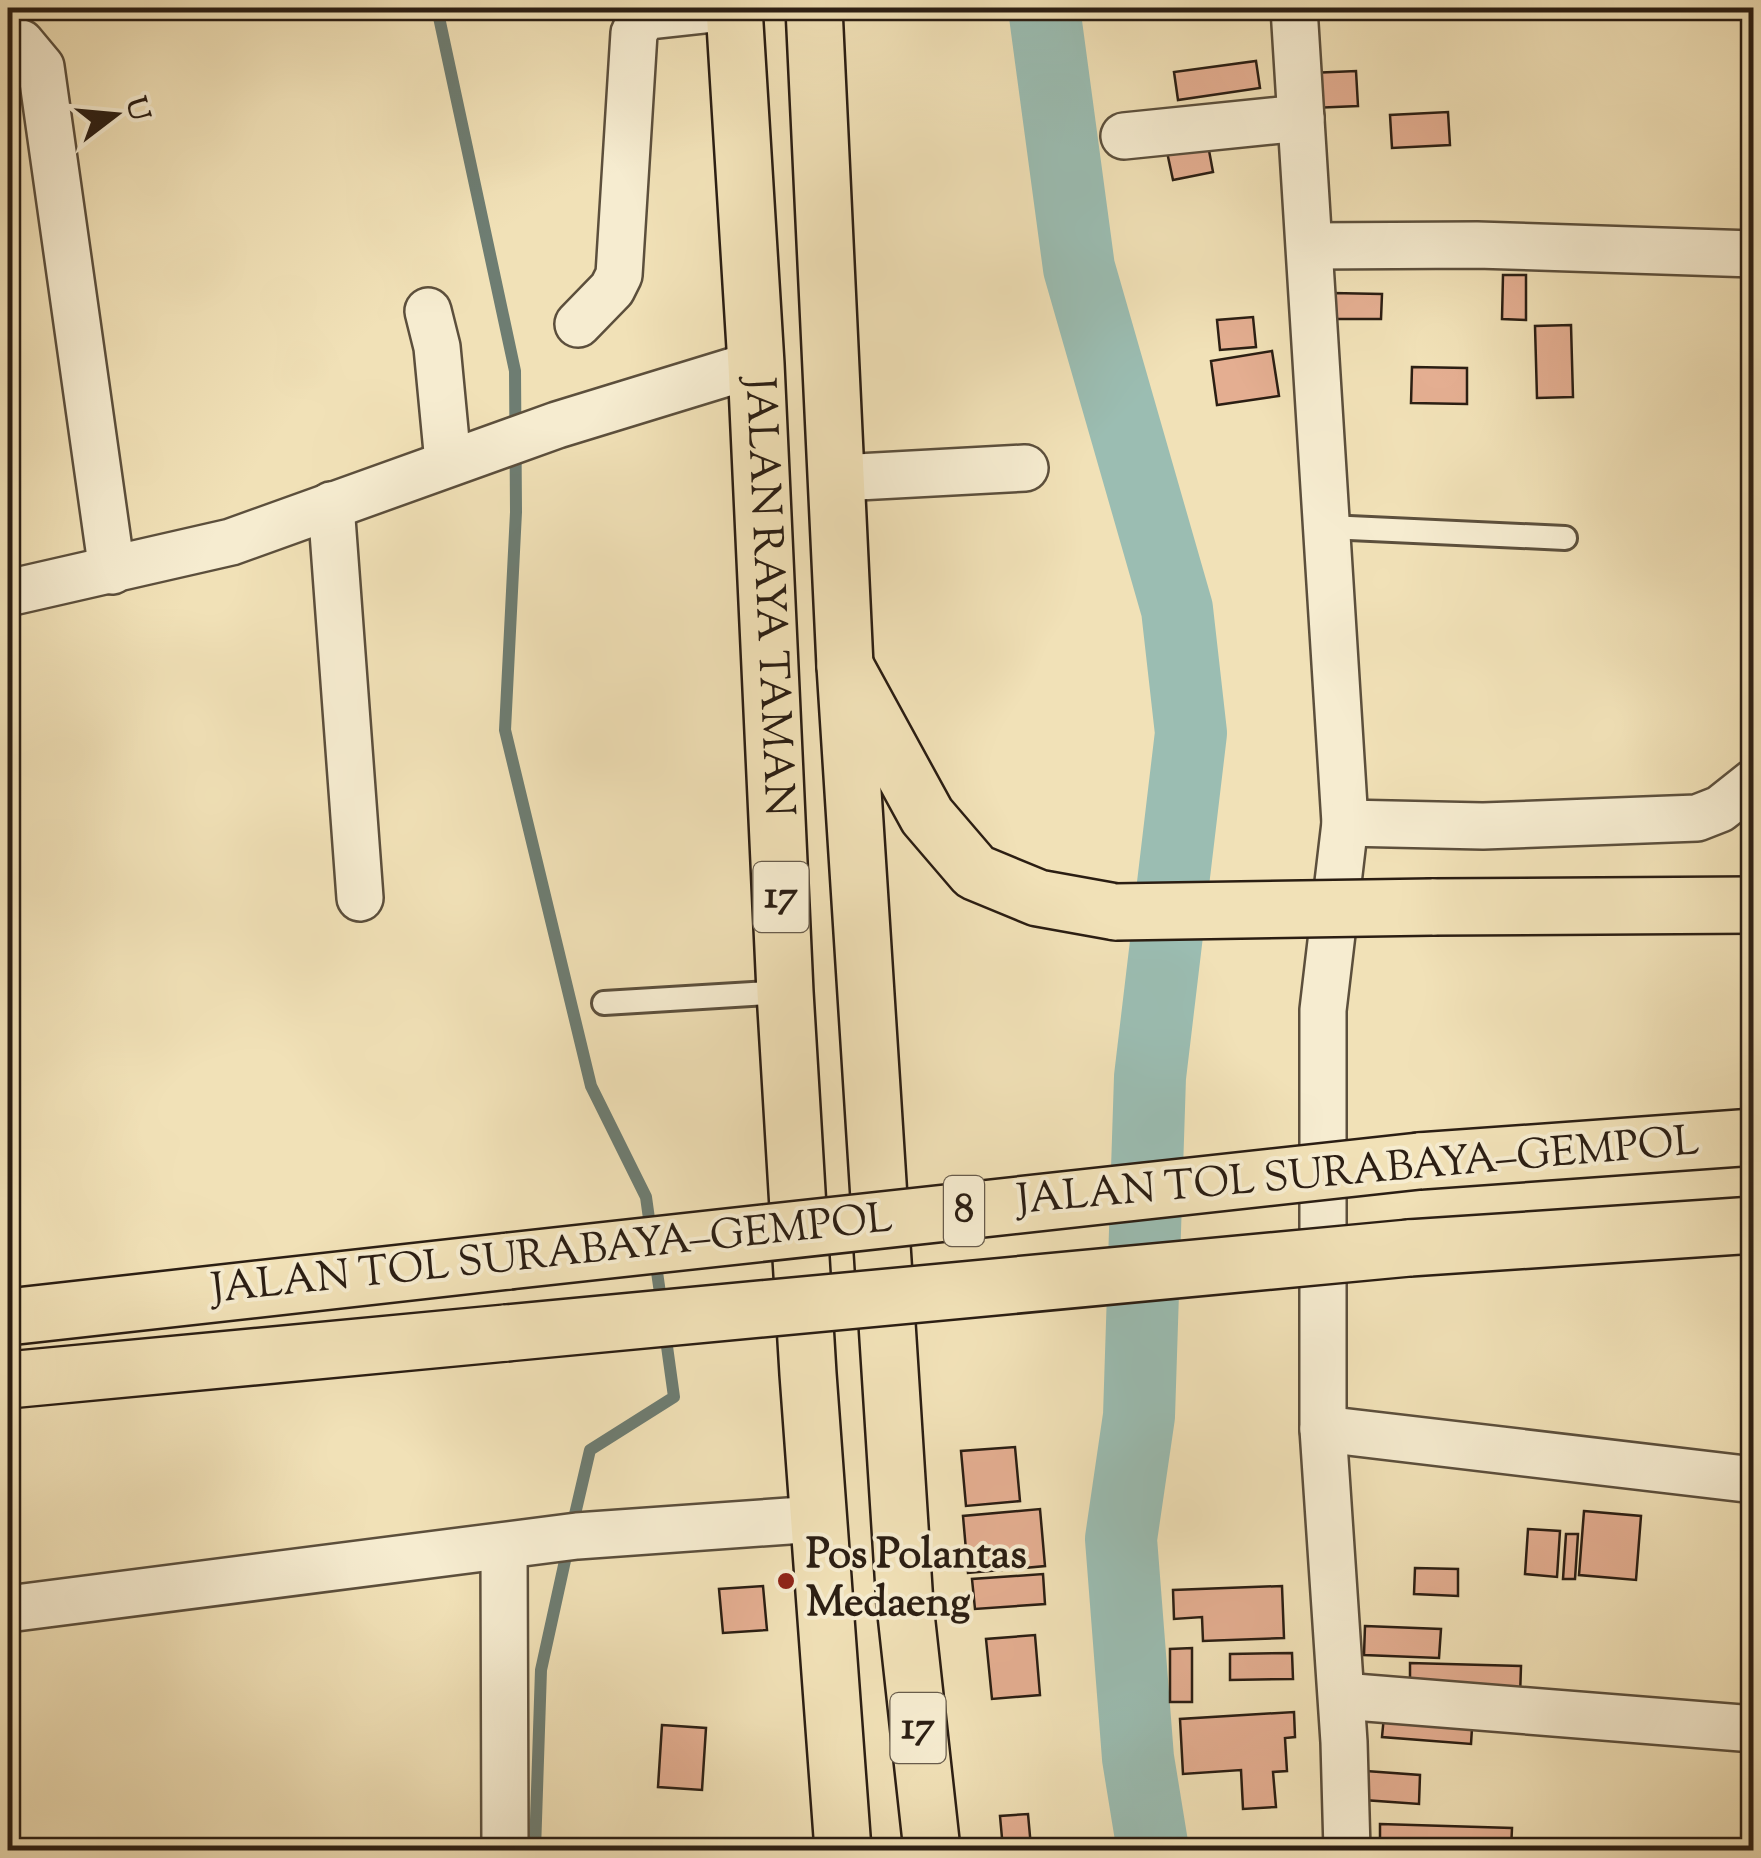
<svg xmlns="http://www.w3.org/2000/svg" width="1761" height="1858" viewBox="0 0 1761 1858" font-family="'Sorts Mill Goudy',serif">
  <rect width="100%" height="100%" fill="#f1e1b7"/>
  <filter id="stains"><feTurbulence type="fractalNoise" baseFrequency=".002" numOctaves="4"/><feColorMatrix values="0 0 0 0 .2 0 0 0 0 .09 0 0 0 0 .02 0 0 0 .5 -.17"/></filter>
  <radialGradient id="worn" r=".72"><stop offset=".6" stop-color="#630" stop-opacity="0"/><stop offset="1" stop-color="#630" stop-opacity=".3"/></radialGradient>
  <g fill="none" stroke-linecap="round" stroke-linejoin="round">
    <g stroke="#6e7d72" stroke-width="12">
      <path d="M 437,8 L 515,371 L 516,512 L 505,730 L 591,1086 L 646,1197 L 651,1233"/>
      <path d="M 655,1258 L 662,1307"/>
      <path d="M 572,1527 L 590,1450 L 674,1397 L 665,1332"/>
      <path d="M 535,1850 L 541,1670 L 568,1547"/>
    </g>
    <path stroke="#9bbdb2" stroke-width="72" d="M 1044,8 L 1079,268 L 1177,609 L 1191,733 L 1150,1077 L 1139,1416 L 1121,1539 L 1138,1758 L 1153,1850"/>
  </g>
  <g fill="#e4ae91" stroke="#2b1e13" stroke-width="2.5">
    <path d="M 1180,8 L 1225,8 L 1226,14 L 1180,16 Z"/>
    <path d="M 1256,61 L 1260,88 L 1178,100 L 1174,72 Z"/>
    <path d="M 1356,71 L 1358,106 L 1312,108 L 1310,73 Z"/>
    <path d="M 1448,112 L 1450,145 L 1392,148 L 1390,115 Z"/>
    <path d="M 1208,145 L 1213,172 L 1173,180 L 1167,152 Z"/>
    <path d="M 1503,275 L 1526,275 L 1526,320 L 1502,319 Z"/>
    <path d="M 1332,293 L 1382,294 L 1381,319 L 1332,319 Z"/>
    <path d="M 1253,317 L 1256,347 L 1220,350 L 1217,320 Z"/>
    <path d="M 1571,325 L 1573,397 L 1537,398 L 1535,326 Z"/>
    <path d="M 1272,351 L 1279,396 L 1217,405 L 1211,361 Z"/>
    <path d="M 1412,367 L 1467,368 L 1467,404 L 1411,403 Z"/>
    <path d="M 1015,1447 L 1020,1501 L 966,1506 L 961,1451 Z"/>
    <path d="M 1040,1509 L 1045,1566 L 968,1573 L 963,1516 Z"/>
    <path d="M 1584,1511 L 1641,1516 L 1636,1580 L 1579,1575 Z"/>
    <path d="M 1528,1529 L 1560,1531 L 1557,1577 L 1525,1574 Z"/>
    <path d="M 1566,1534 L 1578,1534 L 1575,1579 L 1563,1579 Z"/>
    <path d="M 1415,1568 L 1458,1569 L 1458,1596 L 1414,1594 Z"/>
    <path d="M 1043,1574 L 1045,1604 L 975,1609 L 972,1579 Z"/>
    <path d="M 763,1586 L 767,1630 L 723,1633 L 719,1589 Z"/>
    <path d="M 1282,1586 L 1284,1638 L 1203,1641 L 1202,1617 L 1174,1619 L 1173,1590 Z"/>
    <path d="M 1365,1626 L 1441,1629 L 1439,1658 L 1364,1655 Z"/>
    <path d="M 1035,1635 L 1040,1695 L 992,1699 L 986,1639 Z"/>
    <path d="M 1192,1648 L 1192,1702 L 1170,1702 L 1170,1649 Z"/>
    <path d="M 1292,1653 L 1293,1679 L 1230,1680 L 1230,1654 Z"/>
    <path d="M 1410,1663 L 1521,1666 L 1520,1697 L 1410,1695 Z"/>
    <path d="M 1385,1705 L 1473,1712 L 1471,1744 L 1382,1737 Z"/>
    <path d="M 1294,1712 L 1295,1737 L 1285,1738 L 1287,1771 L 1273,1772 L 1276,1807 L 1243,1809 L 1241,1770 L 1183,1774 L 1180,1719 Z"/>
    <path d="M 662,1725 L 706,1728 L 702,1790 L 658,1787 Z"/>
    <path d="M 1366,1771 L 1420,1775 L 1419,1804 L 1364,1800 Z"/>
    <path d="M 1028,1814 L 1031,1847 L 1003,1849 L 1000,1816 Z"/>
    <path d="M 1380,1824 L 1512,1828 L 1511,1850 L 1380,1850 Z"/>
  </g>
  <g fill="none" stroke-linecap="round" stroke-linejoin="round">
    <defs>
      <g id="service">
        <path d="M 1328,527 L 1565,538"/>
        <path d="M 604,1003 L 785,992"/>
      </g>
      <g id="minor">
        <path d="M 1294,8 L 1345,823 L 1323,1010 L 1323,1429 L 1344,1742 L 1347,1850"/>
        <path d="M 8,39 L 21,43 L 41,67 L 112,571"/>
        <path d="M 1124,136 L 1301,118"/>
        <path d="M 1311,246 L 1477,245 L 1754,254"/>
        <path d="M 428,311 L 437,347 L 448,462"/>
        <path d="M 578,324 L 612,289 L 619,275 L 634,33 L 641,21 L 650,16 L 723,8"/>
        <path d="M 839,478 L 1025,468"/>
        <path d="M 331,505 L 360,898"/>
        <path d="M 8,593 L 231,542 L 557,425 L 756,364"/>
        <path d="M 1345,823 L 1483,826 L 1697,818 L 1720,809 L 1754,782"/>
        <path d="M 1323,1429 L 1754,1480"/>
        <path d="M 504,1546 L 505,1850"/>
        <path d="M 8,1609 L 577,1536 L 817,1519"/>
        <path d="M 1342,1696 L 1754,1729"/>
      </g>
      <g id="trunk">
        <path id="s1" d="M 734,8 L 756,364 L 785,992 L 808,1374 L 843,1850"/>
        <path d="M 814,8 L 845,666 L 905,1605 L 932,1850"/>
      </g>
      <g id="motorway">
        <path d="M 845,666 L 927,816 L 975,872 L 1038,898 L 1116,912"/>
        <path d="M 1432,907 L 1754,905"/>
        <path d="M 1419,1161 L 1754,1137"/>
        <path d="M 1409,1248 L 1754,1225"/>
        <path d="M 8,1317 L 509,1261"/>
        <path d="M 8,1380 L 506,1333"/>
      </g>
    </defs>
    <use href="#service" stroke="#5c4f3c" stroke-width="28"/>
    <use href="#minor" stroke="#5c4f3c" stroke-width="50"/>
    <use href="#trunk" stroke="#2b1e13" stroke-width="60"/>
    <use href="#motorway" stroke="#2b1e13" stroke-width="60"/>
    <use href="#service" stroke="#f6ecd0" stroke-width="22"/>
    <use href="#minor" stroke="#f6ecd0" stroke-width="45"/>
    <use href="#trunk" stroke="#f1e1b7" stroke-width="55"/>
    <use href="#motorway" stroke="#f1e1b7" stroke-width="55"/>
    <defs>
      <g id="motorway-bridge">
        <path d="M 1116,912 L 1432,907"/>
        <path d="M 509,1261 L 1419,1161"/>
        <path d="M 506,1333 L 1409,1248"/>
      </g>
    </defs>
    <use href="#motorway-bridge" stroke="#2b1e13" stroke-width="60" stroke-linecap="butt"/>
    <use href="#motorway-bridge" stroke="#f1e1b7" stroke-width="55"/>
  </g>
  <circle fill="#8f2418" stroke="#f6ecd0" stroke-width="4" cx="786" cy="1581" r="10"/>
  <g text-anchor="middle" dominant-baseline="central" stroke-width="8" stroke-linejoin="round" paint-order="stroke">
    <g fill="#f6ecd0" stroke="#685c4c" stroke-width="2.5">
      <rect x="753.5" y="862" width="55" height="70" rx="8"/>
      <rect x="944" y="1176" width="40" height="70" rx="8"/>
      <rect x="890.5" y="1693" width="55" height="70" rx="8"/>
    </g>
    <g font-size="40" font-weight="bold" fill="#2b1e13">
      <text x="781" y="897">17</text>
      <text x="964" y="1211">8</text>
      <text x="918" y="1728">17</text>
    </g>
    <g font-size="42" fill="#2b1e13" stroke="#f6ecd0">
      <text stroke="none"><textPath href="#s1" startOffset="590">JALAN RAYA TAMAN</textPath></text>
      <text transform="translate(1358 1173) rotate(-5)">JALAN TOL SURABAYA–GEMPOL</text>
      <text transform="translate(552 1256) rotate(-6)">JALAN TOL SURABAYA–GEMPOL</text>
    </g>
    <g font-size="42" font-weight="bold" fill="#2b1e13" stroke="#f6ecd0" text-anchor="start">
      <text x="806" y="1557">Pos Polantas<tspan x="806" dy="48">Medaeng</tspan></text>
    </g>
  </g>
  <rect width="1761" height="1858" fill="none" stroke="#f1e1b7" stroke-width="40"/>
  <rect x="10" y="10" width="1741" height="1838" fill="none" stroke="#2b1e13" stroke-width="5"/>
  <rect x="20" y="20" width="1721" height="1818" fill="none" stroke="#2b1e13" stroke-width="2.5"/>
  <g transform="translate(115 115) rotate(74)" stroke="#f6ecd0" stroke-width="8" paint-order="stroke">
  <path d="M0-8L18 38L0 25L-18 38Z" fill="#2b1e13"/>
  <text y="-15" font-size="28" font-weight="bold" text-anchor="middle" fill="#2b1e13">U</text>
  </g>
  <rect width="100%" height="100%" filter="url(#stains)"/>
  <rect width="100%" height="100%" fill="url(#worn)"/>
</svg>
